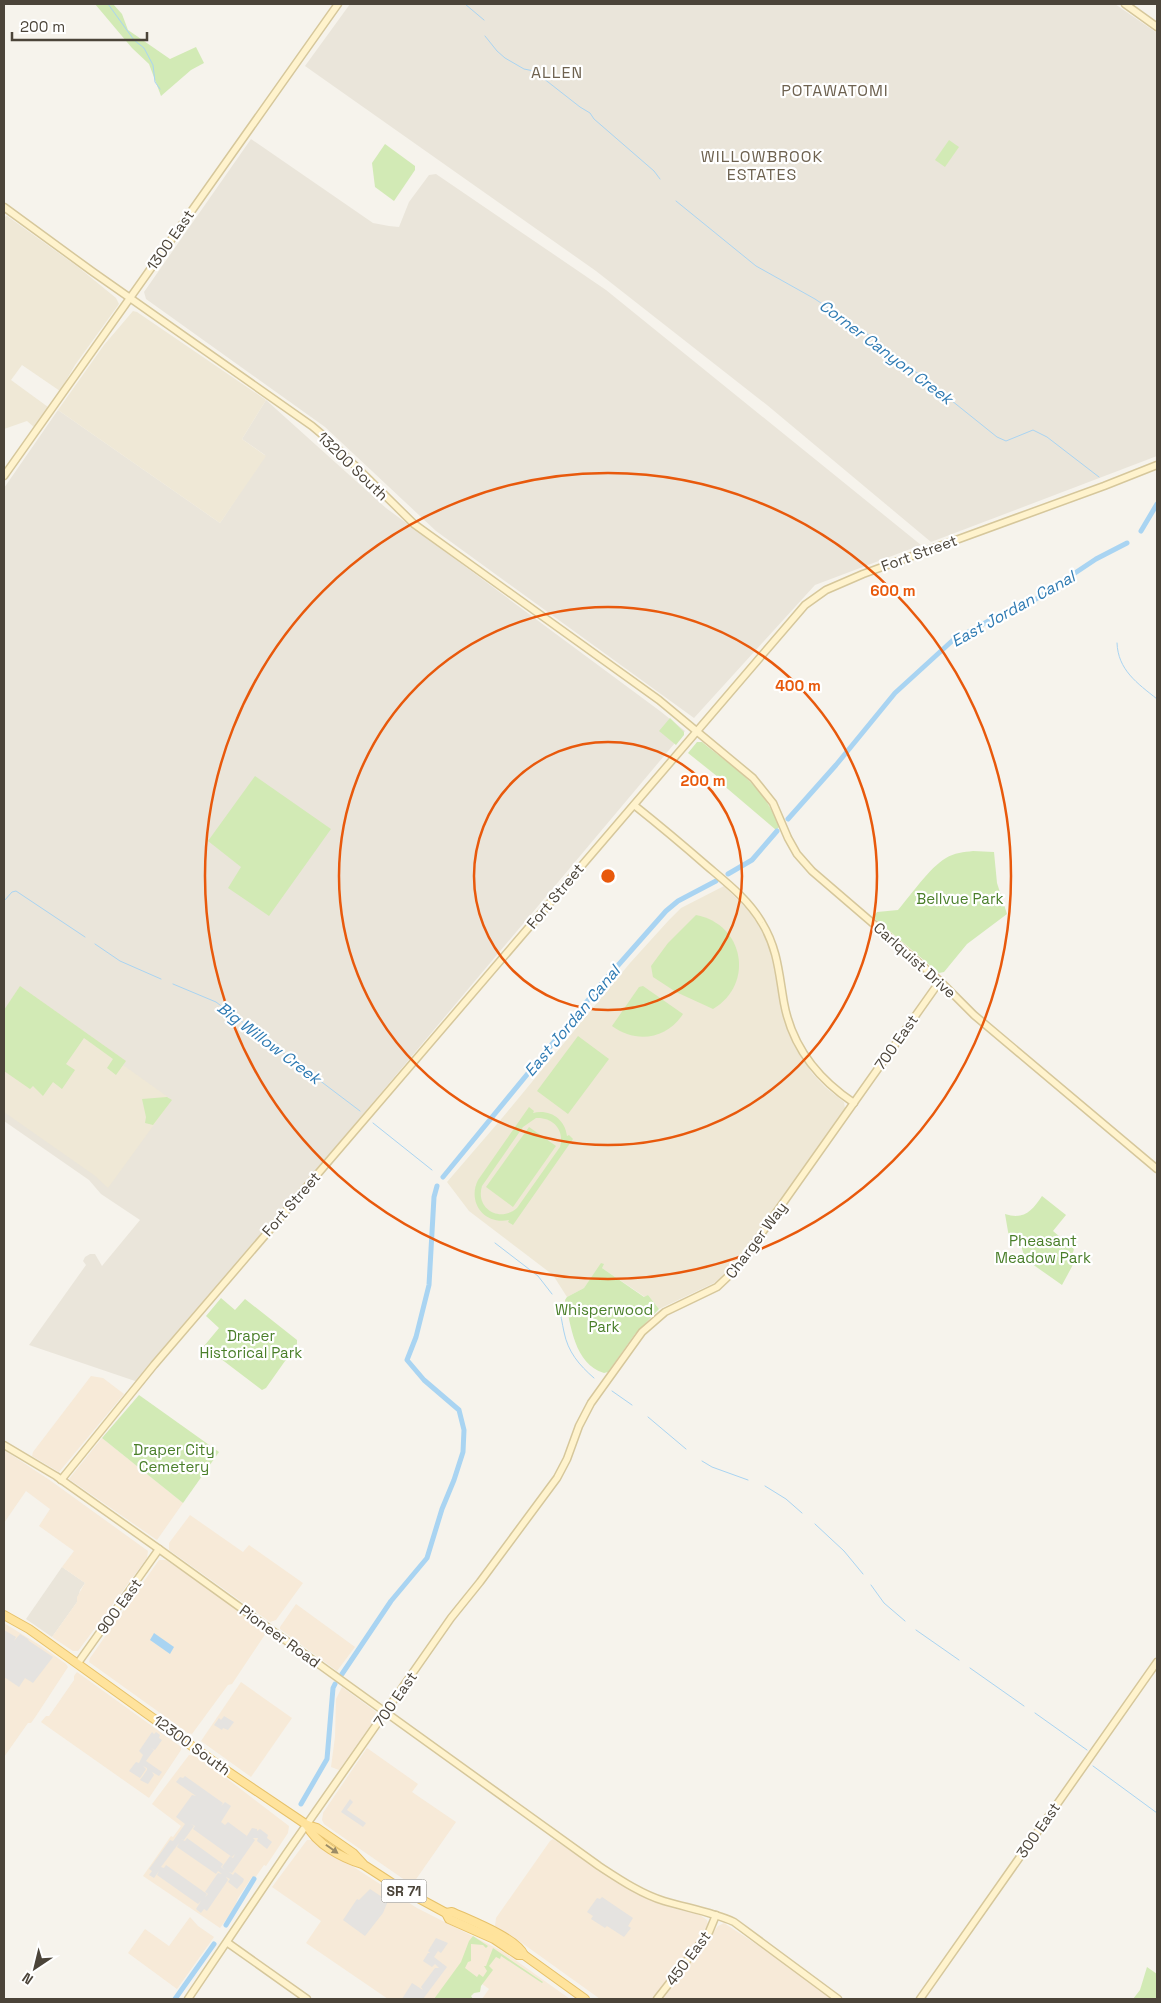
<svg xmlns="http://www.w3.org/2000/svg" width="1161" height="2003" viewBox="0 0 1161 2003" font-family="'Space Grotesk',sans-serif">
  <rect width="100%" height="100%" fill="#f6f3ec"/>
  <g fill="#eae5da">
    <path d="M 350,4 L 1115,4 L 1157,33 L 1157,456 L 931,542 L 767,405 L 596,271 L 305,66 Z"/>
    <path d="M 251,139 L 373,223 L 389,226 L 399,227 L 409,202 L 429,175 L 436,174 L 606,290 L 921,545 L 815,585 L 694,718 L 436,531 L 325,427 L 146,299 L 144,292 Z"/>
    <path d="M 266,400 L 386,508 L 660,711 L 685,731 L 138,1382 L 29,1345 L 86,1265 L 83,1261 L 85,1257 L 90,1254 L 95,1254 L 102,1266 L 140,1220 L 101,1194 L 89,1180 L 4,1121 L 4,488 L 58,410 L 220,523 L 265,455 L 242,439 Z"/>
    <path d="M 62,1567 L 85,1583 L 80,1590 L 77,1602 L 52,1637 L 26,1619 Z"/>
  </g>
  <g fill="#f7ead8">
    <path d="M 91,1376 L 103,1378 L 124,1394 L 59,1472 L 32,1456 L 33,1452 Z"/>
    <path d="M 102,1438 L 183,1503 L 157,1540 L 69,1479 Z"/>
    <path d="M 4,1450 L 51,1481 L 148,1551 L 147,1558 L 78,1651 L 73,1651 L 52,1637 L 77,1602 L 77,1597 L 85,1583 L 62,1567 L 74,1551 L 39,1526 L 50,1509 L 26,1491 L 4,1523 Z"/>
    <path d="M 190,1515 L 243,1552 L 249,1545 L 303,1583 L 276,1620 L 270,1622 L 169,1550 L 169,1543 Z"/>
    <path d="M 159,1560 L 166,1560 L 194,1579 L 263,1628 L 266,1633 L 232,1684 L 228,1685 L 192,1734 L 188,1733 L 89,1662 L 90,1658 Z"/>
    <path d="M 296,1604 L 355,1647 L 337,1671 L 280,1629 L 280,1627 Z"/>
    <path d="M 4,1623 L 41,1646 L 66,1664 L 68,1667 L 36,1716 L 31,1723 L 28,1723 L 4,1757 Z"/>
    <path d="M 77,1672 L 181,1747 L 181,1750 L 149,1798 L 41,1722 L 46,1716 L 49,1716 L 74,1680 L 74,1676 Z"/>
    <path d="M 241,1682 L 292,1718 L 251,1777 L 201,1741 Z"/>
    <path d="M 342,1687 L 376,1712 L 377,1716 L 339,1770 L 331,1767 L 335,1737 L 336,1699 Z"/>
    <path d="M 367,1748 L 418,1784 L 412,1792 L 456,1822 L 412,1885 L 324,1824 L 322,1820 L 323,1813 Z"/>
    <path d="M 189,1755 L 195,1756 L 221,1774 L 289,1826 L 288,1833 L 266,1866 L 264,1865 L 255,1878 L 252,1877 L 238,1898 L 234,1909 L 220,1928 L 143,1876 L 171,1836 L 173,1837 L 181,1826 L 152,1804 Z"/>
    <path d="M 553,1839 L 625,1887 L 672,1908 L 700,1915 L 707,1920 L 708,1925 L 705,1932 L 653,1999 L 600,1999 L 522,1943 L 495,1926 L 496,1918 L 550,1841 Z"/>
    <path d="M 307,1840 L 312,1840 L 417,1908 L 504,1952 L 570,1999 L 482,1999 L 489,1989 L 459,1967 L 436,1999 L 388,1999 L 306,1943 L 321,1921 L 272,1887 Z"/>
    <path d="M 190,1917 L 198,1926 L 214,1937 L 177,1989 L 128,1953 L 145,1929 L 169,1946 Z"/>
    <path d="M 724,1923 L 788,1965 L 832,1999 L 662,1999 L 718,1926 Z"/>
  </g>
  <g fill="#efe8d6">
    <path d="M 7,216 L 78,267 L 116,298 L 119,304 L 75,365 L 60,391 L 22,365 L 11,380 L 48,407 L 34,427 L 27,421 L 4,429 L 4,217 Z"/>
    <path d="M 133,311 L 137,312 L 266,400 L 242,439 L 266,456 L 220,523 L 58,410 L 104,345 Z"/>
    <path d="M 724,886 L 750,912 L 765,937 L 775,963 L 784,1019 L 794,1045 L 812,1073 L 825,1087 L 844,1102 L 845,1109 L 739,1258 L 728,1272 L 714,1283 L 659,1309 L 648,1295 L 645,1297 L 602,1268 L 602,1263 L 584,1288 L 567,1297 L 553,1275 L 469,1211 L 447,1182 L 503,1117 L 630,963 L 669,920 L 681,908 Z"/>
    <path d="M 20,986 L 126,1061 L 123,1065 L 172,1100 L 108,1188 L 94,1175 L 4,1112 L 4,1010 Z"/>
  </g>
  <g fill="#d2eab5" fill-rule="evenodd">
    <path d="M 95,4 L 113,4 L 122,14 L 128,30 L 170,59 L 196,47 L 204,63 L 191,70 L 161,96 L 149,64 L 132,48 Z"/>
    <path d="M 949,140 L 959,147 L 945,167 L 935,160 Z"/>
    <path d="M 385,144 L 415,166 L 415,170 L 394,201 L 375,187 L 372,163 Z"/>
    <path d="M 670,718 L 684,732 L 684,735 L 676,745 L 659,731 Z"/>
    <path d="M 697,742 L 702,742 C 736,770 763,784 779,827 L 776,830 L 722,784 L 723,781 L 688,753 Z"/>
    <path d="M 255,776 L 331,829 L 269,916 L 228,888 L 241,867 L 208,841 Z"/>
    <path d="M 973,851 L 994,852 L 997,883 L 1007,914 L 967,944 L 944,972 L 939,973 L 873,917 L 877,912 L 898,910 C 912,894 929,868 946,858 C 954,853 964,852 973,851 Z"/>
    <path d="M 696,915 C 744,924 755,984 713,1009 L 676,992 L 653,977 L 651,966 L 668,943 Z"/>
    <path d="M 20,986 L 126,1061 L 116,1075 L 107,1068 L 113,1059 L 84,1038 L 66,1064 L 75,1070 L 62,1089 L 53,1082 L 43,1096 L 33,1086 L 30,1089 L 4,1071 L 4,1010 Z"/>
    <path d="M 643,986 L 683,1014 C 667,1039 636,1044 612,1026 L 639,987 Z"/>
    <path d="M 578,1036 L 609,1059 L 568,1114 L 537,1091 Z"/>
    <path d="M 167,1097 L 172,1100 L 153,1125 L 145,1123 L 146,1117 L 142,1099 Z"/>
    <path d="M 529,1107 L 534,1111 L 533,1113 C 550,1109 565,1119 567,1136 L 569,1135 L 573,1139 L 513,1225 L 508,1222 L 509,1220 C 484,1225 467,1202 478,1180 ZM 536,1118 C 553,1117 565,1130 560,1147 L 517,1208 C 500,1223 475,1209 482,1186 L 523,1127 Z"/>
    <path d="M 529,1127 L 556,1146 L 513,1207 L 486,1187 Z"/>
    <path d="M 1042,1196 L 1066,1215 L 1053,1231 L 1074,1249 L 1072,1256 L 1075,1261 L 1062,1285 L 1025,1259 L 1020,1242 L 1010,1243 L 1005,1214 C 1024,1220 1032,1211 1042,1196 Z"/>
    <path d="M 601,1263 L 604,1264 L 602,1268 L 644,1297 L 648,1295 L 659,1309 L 635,1334 L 608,1372 L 604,1373 C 574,1364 571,1325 565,1300 L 567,1297 L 584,1288 Z"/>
    <path d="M 221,1298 L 235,1310 L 245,1299 L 297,1340 L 297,1344 L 266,1388 L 262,1390 L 204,1346 L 219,1328 L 206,1316 Z"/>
    <path d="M 139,1395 L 219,1452 L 183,1503 L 102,1438 Z"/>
    <path d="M 473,1936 L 488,1946 L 486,1948 L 483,1945 L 471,1944 L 471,1961 L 468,1962 L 465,1968 L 477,1977 L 479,1974 L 483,1977 L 487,1971 L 484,1966 L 486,1966 L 493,1948 L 543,1982 L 542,1983 L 501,1956 L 500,1959 L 496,1957 L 489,1966 L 493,1970 L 481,1986 L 480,1992 L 474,1993 L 471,1996 L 473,1999 L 434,1999 L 461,1962 L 469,1941 Z"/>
    <path d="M 1147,1967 L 1157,1974 L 1157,1999 L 1133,1999 L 1140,1990 Z"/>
  </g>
  <g fill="#e5e3e0" fill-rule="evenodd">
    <path d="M 4,1630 L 16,1637 L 14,1641 L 20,1634 L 28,1639 L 29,1641 L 53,1657 L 33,1683 L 25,1678 L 19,1687 L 4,1677 Z"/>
    <path d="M 224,1716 L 234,1722 L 228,1730 L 223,1728 L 222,1730 L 214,1725 L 219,1718 L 221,1720 Z"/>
    <path d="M 152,1732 L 154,1734 L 156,1732 L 160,1735 L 159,1738 L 162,1740 L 155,1750 L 151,1748 L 154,1750 L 146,1761 L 162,1772 L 159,1776 L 152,1772 L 154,1775 L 148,1784 L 140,1780 L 147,1770 L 147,1768 L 143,1766 L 146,1769 L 140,1778 L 129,1771 L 136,1762 L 139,1763 L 143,1755 L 139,1751 Z"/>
    <path d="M 185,1776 L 223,1803 L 221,1806 L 225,1802 L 231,1806 L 221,1822 L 225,1825 L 228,1822 L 247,1836 L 245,1839 L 252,1828 L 257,1829 L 257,1831 L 260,1829 L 268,1835 L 267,1838 L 272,1842 L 267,1849 L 257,1841 L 258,1838 L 253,1838 L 255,1840 L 232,1873 L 229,1872 L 233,1875 L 235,1872 L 244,1879 L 243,1882 L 237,1889 L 228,1882 L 230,1879 L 226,1877 L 228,1880 L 207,1911 L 204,1909 L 201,1913 L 196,1909 L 201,1901 L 198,1904 L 157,1875 L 159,1871 L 154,1878 L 149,1875 L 152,1871 L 149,1869 L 170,1840 L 173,1841 L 185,1824 L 176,1817 L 192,1795 L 196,1796 L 176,1782 L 180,1777 L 183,1778 ZM 191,1824 L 195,1826 L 193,1829 L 232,1857 L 235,1854 L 233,1858 L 230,1856 L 222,1867 L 225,1870 L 221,1867 L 223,1864 L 187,1838 L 185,1841 L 181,1839 L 184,1840 L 194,1826 ZM 179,1843 L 177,1847 L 216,1874 L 218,1871 L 222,1874 L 218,1873 L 205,1892 L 208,1894 L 205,1897 L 207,1894 L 166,1865 L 164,1868 L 161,1867 Z"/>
    <path d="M 350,1799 L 353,1802 L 347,1810 L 366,1823 L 363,1827 L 341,1812 Z"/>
    <path d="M 370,1889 L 388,1901 L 383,1913 L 365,1936 L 343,1920 L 357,1899 L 359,1900 Z"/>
    <path d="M 602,1897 L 633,1918 L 628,1926 L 631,1928 L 624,1937 L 607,1926 L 605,1928 L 591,1919 L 593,1916 L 587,1912 L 597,1898 L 600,1899 Z"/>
    <path d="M 436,1938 L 448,1943 L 441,1953 L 438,1951 L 434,1957 L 447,1967 L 423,1999 L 402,1999 L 412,1983 L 423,1990 L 421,1987 L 435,1968 L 439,1968 L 435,1964 L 432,1967 L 423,1961 L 428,1953 L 430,1953 L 428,1951 Z"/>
  </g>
  <path fill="#a9d4f2" d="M 154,1633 L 174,1647 L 170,1654 L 150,1640 Z"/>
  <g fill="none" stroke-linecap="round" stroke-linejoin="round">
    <g stroke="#a9d4f2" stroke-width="1">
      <path d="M 108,4 L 134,40 L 144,48 L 153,65 L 155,82 L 160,89"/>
      <path d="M 465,4 L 484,20"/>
      <path d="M 485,36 L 497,51 L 505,58 L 524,69 L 534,71 L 580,107 L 590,113 L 594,119 L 654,171 L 660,179"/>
      <path d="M 676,201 L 756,266 L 815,299 L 876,340 L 997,437 L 1006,441 L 1033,430 L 1047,437 L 1099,477"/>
      <path d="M 1117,643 C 1118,670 1137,683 1157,699"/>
      <path d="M 4,901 L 12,892 L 16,891 L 85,937"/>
      <path d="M 95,944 L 120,961 L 161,979"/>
      <path d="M 173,984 L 216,1002 L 360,1111"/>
      <path d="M 373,1123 L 432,1170"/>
      <path d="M 495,1243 L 538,1276 L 552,1294"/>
      <path d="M 558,1305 C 561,1314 562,1323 564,1332 C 568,1352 579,1365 594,1378"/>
      <path d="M 612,1391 L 632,1405"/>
      <path d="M 648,1417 L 686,1449"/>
      <path d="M 702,1461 L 712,1467 L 748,1480"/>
      <path d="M 765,1486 L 786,1499 L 802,1513"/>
      <path d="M 815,1524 L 844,1551 L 863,1574"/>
      <path d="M 871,1585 L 884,1603 L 905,1621"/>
      <path d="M 916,1630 L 959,1660"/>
      <path d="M 970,1668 L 1024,1706"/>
      <path d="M 1035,1713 L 1087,1750"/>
      <path d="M 1093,1766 L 1157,1813"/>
    </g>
    <g stroke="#a9d4f2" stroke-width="5">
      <path d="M 1141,531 L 1157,504"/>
      <path d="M 788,819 L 836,765 L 895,693 L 952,641 L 994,618 L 1030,603 L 1096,559 L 1127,543"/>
      <path d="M 728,874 L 752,860 L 777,831"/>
      <path d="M 443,1177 L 598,988 L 666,911 L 678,901 L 716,881"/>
      <path d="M 342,1674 L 391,1601 L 427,1558 L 442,1509 L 454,1480 L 463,1452 L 464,1430 L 459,1410 L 424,1380 L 407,1360 L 416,1337 L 429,1285 L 434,1197 L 437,1186"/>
      <path d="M 301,1804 L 327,1759 L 333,1688 L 335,1684"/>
      <path d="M 226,1925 L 254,1879"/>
      <path d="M 175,1999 L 214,1944"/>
    </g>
    <defs>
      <g id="secondary">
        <path d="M 1125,4 L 1157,27"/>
        <path d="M 4,207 L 93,272 L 312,426 L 331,442 L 414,524 L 659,700 L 753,778 L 773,803 L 788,838 L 797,854 L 812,871 L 940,981 L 974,1015 L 1157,1169"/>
        <path d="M 4,476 L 338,4"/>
        <path d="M 634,805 C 659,825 683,845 707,866 C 727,883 749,900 762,923 C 778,949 779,975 784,1003 C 792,1047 818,1079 854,1103"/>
        <path d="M 4,1445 L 56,1476 L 159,1549 L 599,1866 C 619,1879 641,1894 664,1901 C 687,1908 712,1912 734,1922 L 838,1999"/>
        <path d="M 61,1480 L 154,1365 L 805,605 L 826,590 L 863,574 L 1104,486 L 1157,465"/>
        <path d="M 78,1663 L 159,1549"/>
        <path d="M 228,1943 L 307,1999"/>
        <path d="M 188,1999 L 286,1854 L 451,1618 L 480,1582 L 557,1478 L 567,1459 L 579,1426 L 591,1403 L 642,1332 L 665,1312 L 717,1287 L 737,1268 L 940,981"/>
        <path d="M 657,1999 L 709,1932 L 716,1915"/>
        <path d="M 920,1999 L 1157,1662"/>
      </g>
      <g id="primary">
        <path d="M 4,1615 L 29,1629 L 221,1767 L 307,1825 L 317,1828 L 353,1853 L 364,1865 L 398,1887 L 446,1913 L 449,1919 L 494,1939 L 518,1955 L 524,1955 L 585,1999"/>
        <path d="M 307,1825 C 316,1844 342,1858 362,1864"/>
        <path d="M 446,1913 L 452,1912 C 469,1920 517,1938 524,1955"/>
      </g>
    </defs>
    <use href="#secondary" stroke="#d6c79b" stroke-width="9"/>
    <use href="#primary" stroke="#e6c16a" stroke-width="10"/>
    <use href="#secondary" stroke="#fff3cd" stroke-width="6"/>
    <use href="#primary" stroke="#ffe39c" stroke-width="8"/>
  </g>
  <defs><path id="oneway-solid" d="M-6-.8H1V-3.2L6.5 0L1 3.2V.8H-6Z" transform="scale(1.25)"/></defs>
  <use fill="#9c8c66" href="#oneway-solid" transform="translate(332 1849) rotate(35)"/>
  <g fill="none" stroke="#e8590c" stroke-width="2.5">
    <circle cx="608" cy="876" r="134"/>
    <circle cx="608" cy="876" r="269"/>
    <circle cx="608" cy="876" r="403"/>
  </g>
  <g text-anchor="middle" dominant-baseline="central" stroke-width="4.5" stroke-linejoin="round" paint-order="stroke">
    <rect fill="#fff" stroke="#817c74" stroke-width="1" x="381.5" y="1879.5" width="45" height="23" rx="4"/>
    <g font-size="14" font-weight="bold" fill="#4b4439">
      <text x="404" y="1891">SR 71</text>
    </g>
    <g font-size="15" fill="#4b4439" stroke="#fff">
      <text transform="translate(170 240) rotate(-55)">1300 East</text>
      <text transform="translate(353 466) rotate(44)">13200 South</text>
      <text transform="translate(919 553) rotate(-20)">Fort Street</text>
      <text transform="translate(555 896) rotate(-50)">Fort Street</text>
      <text transform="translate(915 960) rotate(42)">Carlquist Drive</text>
      <text transform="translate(896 1042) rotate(-55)">700 East</text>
      <text transform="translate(291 1204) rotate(-49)">Fort Street</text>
      <text transform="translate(756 1240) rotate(-53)">Charger Way</text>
      <text transform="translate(119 1606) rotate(-54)">900 East</text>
      <text transform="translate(280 1636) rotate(36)">Pioneer Road</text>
      <text transform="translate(395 1699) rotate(-55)">700 East</text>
      <text transform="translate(192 1745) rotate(36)">12300 South</text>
      <text transform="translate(1038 1830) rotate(-55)">300 East</text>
      <text transform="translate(688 1958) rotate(-53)">450 East</text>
    </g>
    <g font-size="15" fill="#4a7f2a" stroke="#fff">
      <text x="960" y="898">Bellvue Park</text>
      <text x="1043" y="1240">Pheasant<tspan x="1043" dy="17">Meadow Park</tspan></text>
      <text x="604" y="1309">Whisperwood<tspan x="604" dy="17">Park</tspan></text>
      <text x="251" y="1335">Draper<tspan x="251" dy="17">Historical Park</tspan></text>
      <text x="174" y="1449">Draper City<tspan x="174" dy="17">Cemetery</tspan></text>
    </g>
    <g font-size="16" letter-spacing="1" fill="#6e6250" stroke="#fff">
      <text x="557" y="72">ALLEN</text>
      <text x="835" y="90">POTAWATOMI</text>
      <text x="762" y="156">WILLOWBROOK<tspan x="762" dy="18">ESTATES</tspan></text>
    </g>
    <g font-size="16" font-style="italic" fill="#2e7ab2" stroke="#fff">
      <text transform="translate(886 352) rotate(37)">Corner Canyon Creek</text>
      <text transform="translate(1013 609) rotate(-29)">East Jordan Canal</text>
      <text transform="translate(572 1021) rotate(-50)">East Jordan Canal</text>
      <text transform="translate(269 1043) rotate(37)">Big Willow Creek</text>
    </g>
  </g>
  <circle cx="608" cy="876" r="8" fill="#e8590c" stroke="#fff" stroke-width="2.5"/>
  <g font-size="15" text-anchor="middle" font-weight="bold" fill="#e8590c" stroke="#fff" stroke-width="4.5" stroke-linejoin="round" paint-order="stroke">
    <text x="893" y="596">600 m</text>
    <text x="798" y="691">400 m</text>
    <text x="703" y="786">200 m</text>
  </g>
  <rect width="1161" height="2003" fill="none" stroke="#4b4439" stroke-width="10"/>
  <g transform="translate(35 1968) rotate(215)" stroke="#ffffff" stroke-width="4" paint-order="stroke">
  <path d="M0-4L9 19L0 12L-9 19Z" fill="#4b4439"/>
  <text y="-8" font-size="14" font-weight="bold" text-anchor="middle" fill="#4b4439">N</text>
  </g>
  <path d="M12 32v8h135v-8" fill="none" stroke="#4b4439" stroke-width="2.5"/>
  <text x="20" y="32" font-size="15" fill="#4b4439" stroke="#ffffff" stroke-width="4" paint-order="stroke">200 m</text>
</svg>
